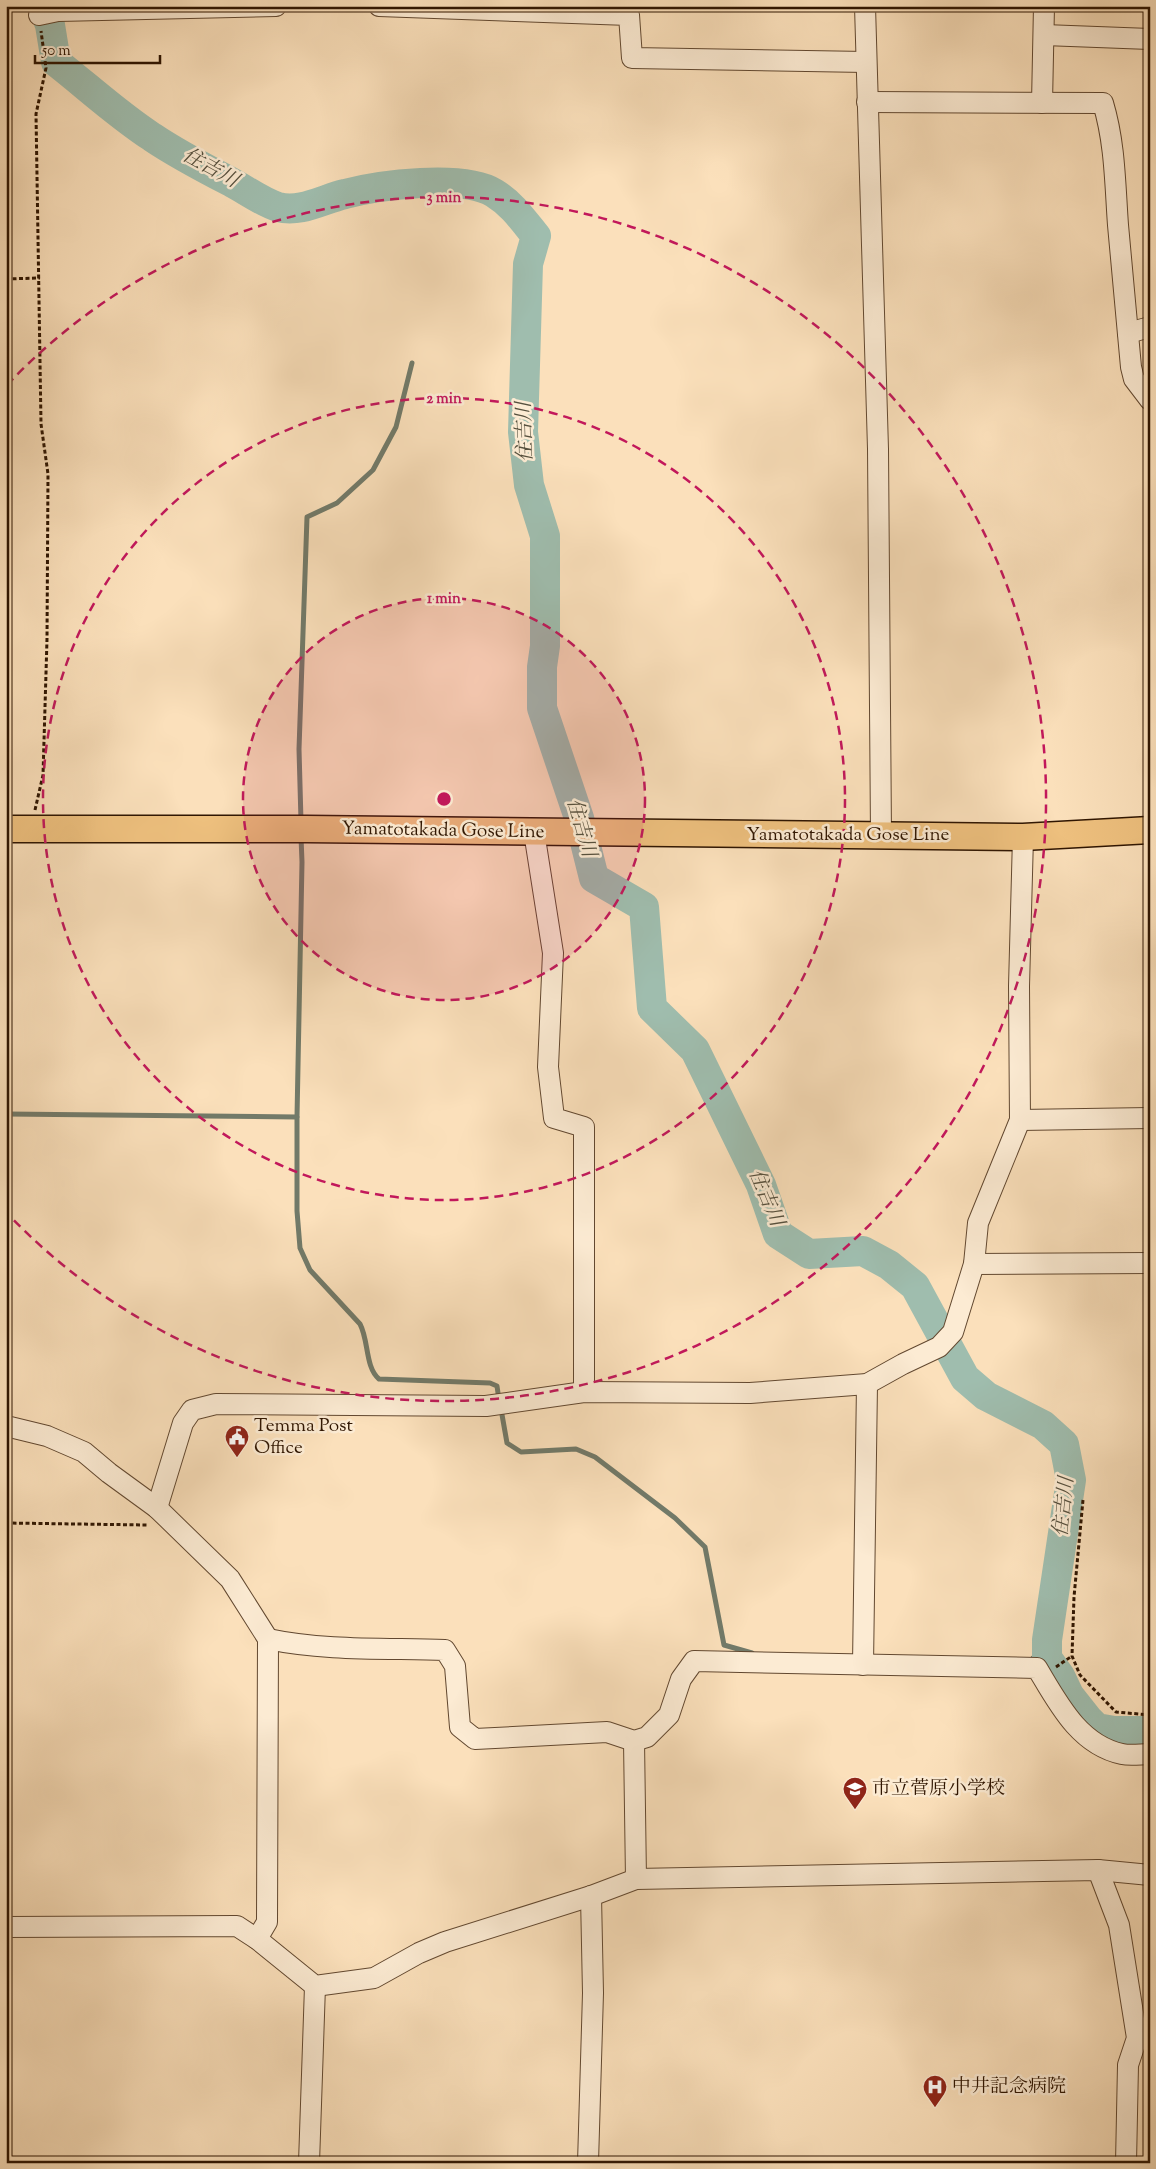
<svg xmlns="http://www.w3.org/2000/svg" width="1156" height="2169" viewBox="0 0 1156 2169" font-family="'Sorts Mill Goudy','Noto Serif JP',serif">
  <rect width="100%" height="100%" fill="#fbe0bb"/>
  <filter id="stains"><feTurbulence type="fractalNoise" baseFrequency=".004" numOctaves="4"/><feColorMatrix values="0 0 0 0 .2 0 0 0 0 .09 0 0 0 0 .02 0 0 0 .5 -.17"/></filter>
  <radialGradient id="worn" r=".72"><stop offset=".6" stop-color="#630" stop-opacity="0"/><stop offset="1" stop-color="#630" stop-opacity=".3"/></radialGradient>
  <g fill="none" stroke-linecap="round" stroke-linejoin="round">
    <g stroke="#727a69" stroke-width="5">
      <path d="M 301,821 L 299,749 L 307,517 L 337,503 L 373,470 L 396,427 L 412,363"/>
      <path d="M 301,837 L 302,862 L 297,1117 L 297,1211 L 300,1248 L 310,1270 L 360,1324 C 369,1341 365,1367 379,1379 L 490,1383 L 497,1386 L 499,1400"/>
      <path d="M 6,1114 L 297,1117"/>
      <path d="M 501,1409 L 507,1443 L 521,1452 L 576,1449 L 595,1457 L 675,1518 L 705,1547 L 724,1645 L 752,1653"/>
      <path d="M 1033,1658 L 1047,1658"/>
    </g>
    <path stroke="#9fbdae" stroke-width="30" d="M 43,6 L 50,25 L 56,62 C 88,87 118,115 152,137 C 177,154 204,168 231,182 C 246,190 262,202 278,207 C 301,213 323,199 345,194 C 379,185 463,174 494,193 C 512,204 523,220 536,236 L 528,264 L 523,432 L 529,485 L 545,536 L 545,646 L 542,667 L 542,708 L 579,818 L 594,878 L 644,907 L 652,1008 L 695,1050 L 761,1185 L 778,1234 L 809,1254 L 863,1251 L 889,1265 L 915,1286 L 965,1378 L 986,1396 L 1043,1425 L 1064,1444 L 1071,1480 L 1047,1640 L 1047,1658 L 1060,1676 L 1069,1695 L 1088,1719 L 1097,1728 L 1114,1731 L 1150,1731"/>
    <defs>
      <g id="minor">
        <path d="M 379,6 L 629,15 L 632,58 L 866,62"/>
        <path d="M 865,6 L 878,449 L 881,835"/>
        <path d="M 39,15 L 58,11 L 276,6"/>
        <path d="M 1044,35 L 1150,39"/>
        <path d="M 867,102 L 1103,103 C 1115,143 1115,183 1118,225 C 1122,272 1127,319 1131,367 L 1134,379 L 1150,400"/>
        <path d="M 1042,103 L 1044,6"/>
        <path d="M 1128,333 L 1150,327"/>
        <path d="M 534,832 L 553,953 L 548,1067 L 554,1118 L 584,1127 L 584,1392"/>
        <path d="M 1020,1120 L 1150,1118"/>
        <path d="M 974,1264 L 1150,1263"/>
        <path d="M 6,1426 L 47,1436 L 84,1452 L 109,1473 L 157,1508 L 230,1579 L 268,1639 L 267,1922 L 257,1939"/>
        <path d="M 157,1508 L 183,1423 L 192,1410 L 216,1404 L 486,1406 L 584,1392 L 750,1393 L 867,1384 L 903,1364 L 939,1347 L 953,1332 L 974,1264 L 978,1223 L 1020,1120 L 1019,986 L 1023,837"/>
        <path d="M 268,1639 C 324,1651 388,1648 445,1650 L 455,1666 L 460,1727 L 475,1739 L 607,1732 L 634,1741 L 647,1737 L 669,1715 L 681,1679 L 694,1661 L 1037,1668 C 1058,1703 1079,1745 1122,1754 C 1131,1756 1141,1754 1150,1754"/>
        <path d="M 863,1665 L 867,1384"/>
        <path d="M 634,1741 L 636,1879"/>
        <path d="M 1098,1870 L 1119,1925 L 1137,2038 L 1128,2065 L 1126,2163"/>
        <path d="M 6,1927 L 237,1926 L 257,1939 L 315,1986 L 374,1978 L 419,1953 L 445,1942 L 591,1896 L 636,1879 L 1098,1870 L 1150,1875"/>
        <path d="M 309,2163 L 315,1986"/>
        <path d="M 588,2163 L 593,1993 L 591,1896"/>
      </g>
      <path id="major" d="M 6,829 L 307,829 L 1023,837 L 1150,830"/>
    </defs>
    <use href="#minor" stroke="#624830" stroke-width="22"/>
    <use href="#major" stroke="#2f1501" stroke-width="29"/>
    <g stroke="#2f1501" stroke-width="3" stroke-dasharray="4 2.5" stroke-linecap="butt">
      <path d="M 6,279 L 40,278"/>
      <path d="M 35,810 L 43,775 L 47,639 L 48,474 L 41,424 L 36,114 L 46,68 L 41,31"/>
      <path d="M 1083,1500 L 1074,1597 L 1072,1656 L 1080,1675 L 1116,1712 L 1150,1715"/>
      <path d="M 6,1523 L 147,1525"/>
      <path d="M 1056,1667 L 1072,1656"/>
    </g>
    <use href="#minor" stroke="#fcebd3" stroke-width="20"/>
    <use href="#major" stroke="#eec07e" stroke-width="26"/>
  </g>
  <circle cx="444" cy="799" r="201" fill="#c2185b" fill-opacity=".12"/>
  <g fill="none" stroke="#c2185b" stroke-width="2.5" stroke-dasharray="9 6">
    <circle cx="444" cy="799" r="201"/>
    <circle cx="444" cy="799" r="401"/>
    <path d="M7 385A602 602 0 1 1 7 1213"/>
  </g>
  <defs>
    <symbol id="civic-pin" viewBox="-11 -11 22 30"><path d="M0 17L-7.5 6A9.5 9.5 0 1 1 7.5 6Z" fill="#8f2418" stroke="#fcebd3"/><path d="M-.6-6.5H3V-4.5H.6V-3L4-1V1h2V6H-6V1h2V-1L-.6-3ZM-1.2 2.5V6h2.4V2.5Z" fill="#fff"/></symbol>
    <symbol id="school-pin" viewBox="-11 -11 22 30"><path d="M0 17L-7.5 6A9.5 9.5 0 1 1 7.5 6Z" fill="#8f2418" stroke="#fcebd3"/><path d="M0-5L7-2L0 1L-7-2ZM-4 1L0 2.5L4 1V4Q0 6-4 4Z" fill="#fff"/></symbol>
    <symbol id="hospital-pin" viewBox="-11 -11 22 30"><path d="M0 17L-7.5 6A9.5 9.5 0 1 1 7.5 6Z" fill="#8f2418" stroke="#fcebd3"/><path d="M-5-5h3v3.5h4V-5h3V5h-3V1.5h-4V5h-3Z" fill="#fff"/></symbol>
  </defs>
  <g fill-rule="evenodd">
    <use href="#civic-pin" x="223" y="1423" width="28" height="38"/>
    <use href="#school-pin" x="841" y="1775" width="28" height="38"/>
    <use href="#hospital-pin" x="921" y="2073" width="28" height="38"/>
  </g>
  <g text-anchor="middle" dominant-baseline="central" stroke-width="5" stroke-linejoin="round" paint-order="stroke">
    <g font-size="19" fill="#2f1501" stroke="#fcebd3">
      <text transform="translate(443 831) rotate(1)">Yamatotakada Gose Line</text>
      <text x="848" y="835">Yamatotakada Gose Line</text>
    </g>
    <g font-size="19" fill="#2f1501" stroke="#fcebd3" text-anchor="start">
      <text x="254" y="1426">Temma Post<tspan x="254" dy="22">Office</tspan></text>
      <text x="872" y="1789">市立菅原小学校</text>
      <text x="952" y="2087">中井記念病院</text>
    </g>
    <g font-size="20" font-style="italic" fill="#56503e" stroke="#fcebd3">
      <text transform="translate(210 169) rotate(29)">住吉川</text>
      <text transform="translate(526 432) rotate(-92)">住吉川</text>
      <text transform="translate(580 828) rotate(74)">住吉川</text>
      <text transform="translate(765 1198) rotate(67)">住吉川</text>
      <text transform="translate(1065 1507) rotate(-84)">住吉川</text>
    </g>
  </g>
  <circle cx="444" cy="799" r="8" fill="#c2185b" stroke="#fcebd3" stroke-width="2.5"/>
  <g font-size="15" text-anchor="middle" font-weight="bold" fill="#c2185b" stroke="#fcebd3" stroke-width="5" stroke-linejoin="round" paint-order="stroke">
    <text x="444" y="202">3 min</text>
    <text x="444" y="403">2 min</text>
    <text x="444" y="603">1 min</text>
  </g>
  <rect width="1156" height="2169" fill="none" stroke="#fbe0bb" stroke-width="25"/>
  <rect x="8" y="8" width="1141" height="2154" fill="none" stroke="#2f1501" stroke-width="2.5"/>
  <rect x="12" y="12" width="1131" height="2144" fill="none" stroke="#2f1501"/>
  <path d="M35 55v8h125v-8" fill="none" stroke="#2f1501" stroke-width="2.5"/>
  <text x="42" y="55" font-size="15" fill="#2f1501" stroke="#fcebd3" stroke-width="4" paint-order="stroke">50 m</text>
  <rect width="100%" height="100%" filter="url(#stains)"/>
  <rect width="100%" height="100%" fill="url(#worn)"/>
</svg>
